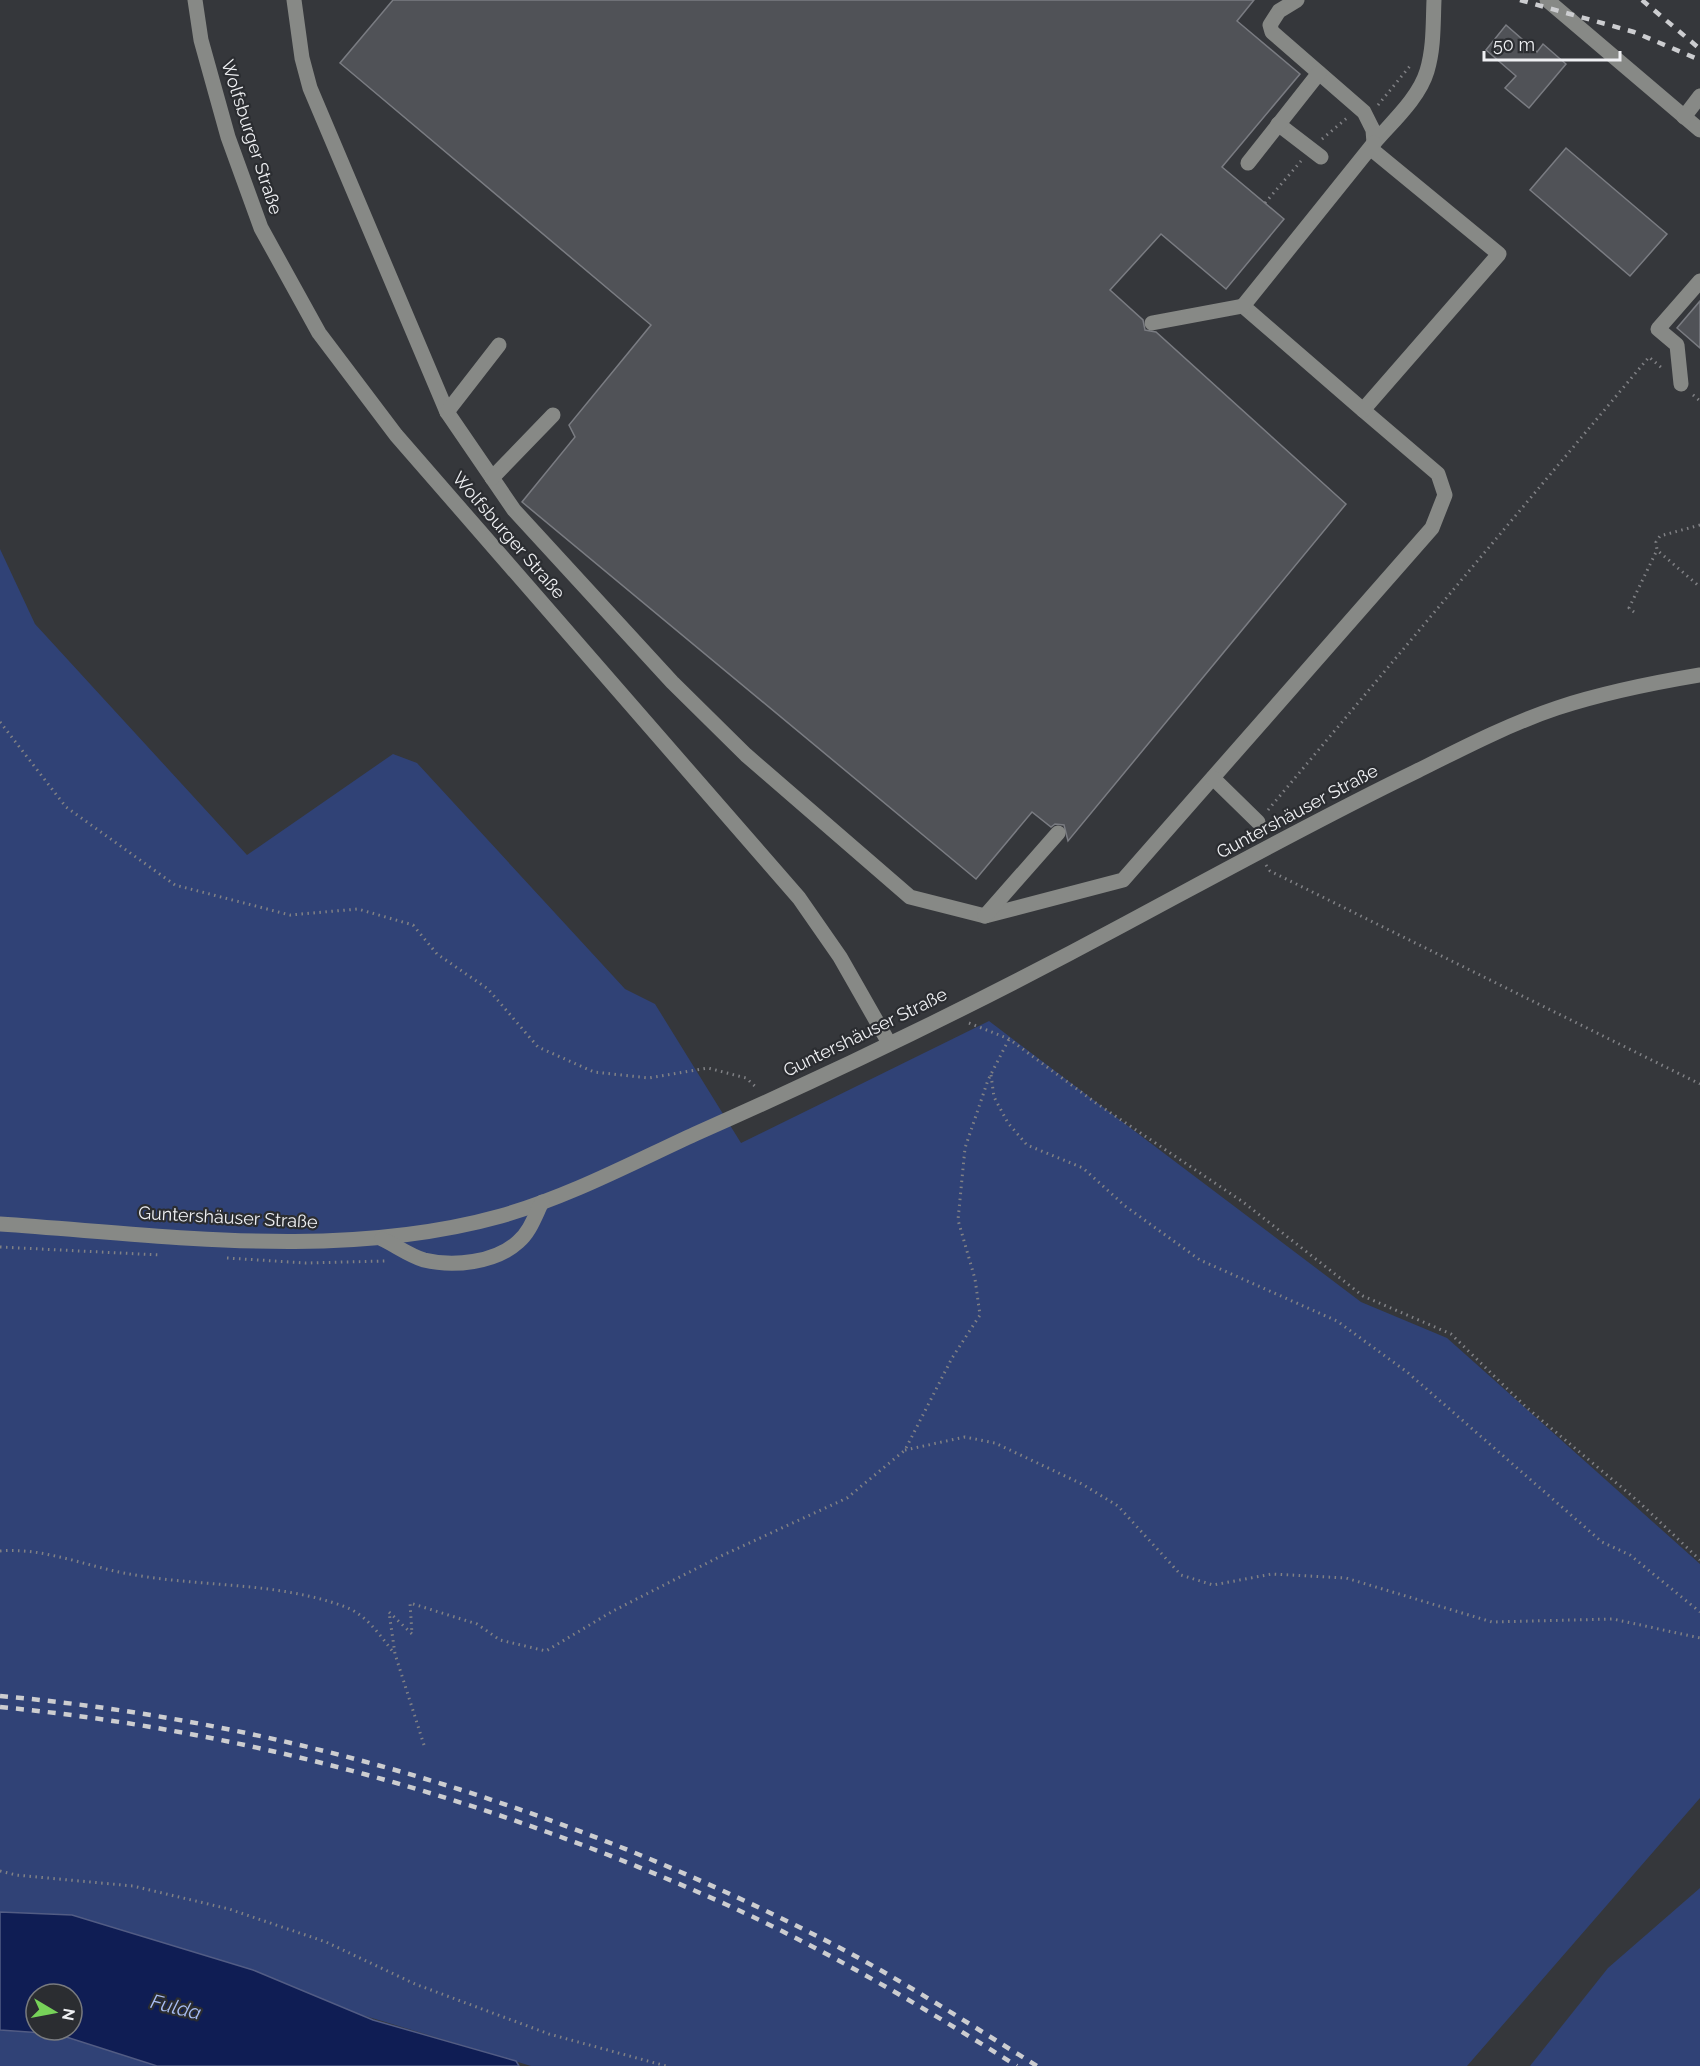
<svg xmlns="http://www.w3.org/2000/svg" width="1700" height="2066" viewBox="0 0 1700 2066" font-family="Raleway,sans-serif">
  <rect width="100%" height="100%" fill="#35373b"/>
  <g fill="#304276">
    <path d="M 0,549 L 35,624 L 247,855 L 393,754 L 417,763 L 625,989 L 655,1004 L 741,1143 L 989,1021 L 1361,1302 L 1447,1338 L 1700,1564 L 1700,1798 L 1467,2066 L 531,2066 L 34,1916 L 0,1913 Z"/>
    <path d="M 1700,1888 L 1700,2066 L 1530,2066 L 1608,1968 Z"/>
    <path d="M 0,2030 L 57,2034 L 157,2066 L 0,2066 Z"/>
  </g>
  <path fill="#0f1d54" stroke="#525c84" stroke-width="1.5" fill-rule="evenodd" d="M 0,1912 L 72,1915 L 253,1970 L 373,2020 L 516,2061 L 519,2066 L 157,2066 L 57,2034 L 0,2030 ZM 36,1994 L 72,1994 L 72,2030 L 36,2030 Z"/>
  <g fill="#505257" stroke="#7a7c82" stroke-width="1.5">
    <path d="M 393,0 L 1254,0 L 1237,21 L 1300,74 L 1222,167 L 1284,219 L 1226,289 L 1161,234 L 1110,290 L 1143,320 L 1145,330 L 1156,332 L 1346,504 L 1068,841 L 1064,825 L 1055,824 L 1051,827 L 1032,812 L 976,879 L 522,502 L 575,437 L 569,425 L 651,325 L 340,63 Z"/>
    <path d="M 1506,25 L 1537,52 L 1543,44 L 1566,64 L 1529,108 L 1505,88 L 1516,76 L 1486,50 Z"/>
    <path d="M 1566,148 L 1667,234 L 1630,276 L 1530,190 Z"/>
    <path d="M 1700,301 L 1700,348 L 1677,328 Z"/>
  </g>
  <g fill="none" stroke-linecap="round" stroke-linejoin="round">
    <g stroke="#808185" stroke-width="3" stroke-dasharray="1.5 4.5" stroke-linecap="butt">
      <path d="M 1378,105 L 1410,66"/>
      <path d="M 1322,139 L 1347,118"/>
      <path d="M 1265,203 L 1301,161"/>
      <path d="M 1693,395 L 1700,401"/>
      <path d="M 1700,525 L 1660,536 L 1656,542 L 1657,550 L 1700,587"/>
      <path d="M 1634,612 L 1629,608 L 1657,550"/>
      <path d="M 0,722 L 66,807 L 175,885 L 290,915 L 358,909 L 413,925 L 437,954 L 488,989 L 538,1047 L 594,1072 L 649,1078 L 708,1068 L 746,1078 L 757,1088"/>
      <path d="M 1268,810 L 1649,357 L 1663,369"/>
      <path d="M 1266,865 L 1270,871 L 1700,1084"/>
      <path d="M 969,1023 L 1009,1039 L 1096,1103 L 1243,1202 L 1363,1296 L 1451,1334 L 1526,1407 L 1639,1502 L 1700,1560"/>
      <path d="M 991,1075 L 994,1097 L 1008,1123 L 1027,1145 L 1083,1168 L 1125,1206 L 1200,1260 L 1337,1321 L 1407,1372 L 1602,1542 L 1630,1555 L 1700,1612"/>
      <path d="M 0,1247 L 160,1255"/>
      <path d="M 227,1258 L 306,1263 L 385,1261"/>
      <path d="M 905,1450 L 965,1437 L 995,1443 L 1082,1484 L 1118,1506 L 1181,1575 L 1213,1585 L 1272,1574 L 1346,1578 L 1492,1622 L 1613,1619 L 1700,1638"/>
      <path d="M 0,1551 C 45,1547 90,1568 135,1575 C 205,1587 276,1582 343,1606 C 366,1614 379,1634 393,1652"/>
      <path d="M 424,1745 L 395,1654 L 389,1612 L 412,1634 L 410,1603 L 477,1624 L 500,1640 L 546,1651 L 613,1611 L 721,1556 L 847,1498 L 905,1450 L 952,1358 L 980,1315 L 975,1279 L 958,1220 L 965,1148 L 988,1080 L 1009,1039"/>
      <path d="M 0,1871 L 16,1875 L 133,1886 L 229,1909 L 326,1942 L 415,1984 L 549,2034 L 666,2066"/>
    </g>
    <g stroke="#878986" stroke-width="15">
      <path d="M 195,0 L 201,40 L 228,137 L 261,228 L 319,333 L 396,435 L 799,898 L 840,957 L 889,1043"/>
      <path d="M 294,0 L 302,58 L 310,88 L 447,412 L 514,510 L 672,682 L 746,755 L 910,897 L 985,916 L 1123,880 L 1432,528 L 1445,495 L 1438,474 L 1363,410"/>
      <path d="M 1297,0 L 1279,11 L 1270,25 L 1272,32 L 1364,112 L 1373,130 L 1374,143 C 1392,122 1419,98 1427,71 C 1434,48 1433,23 1434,0"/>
      <path d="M 1547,0 L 1700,130"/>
      <path d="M 1684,117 L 1700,96"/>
      <path d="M 1278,124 L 1321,157"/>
      <path d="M 1370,148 L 1499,254 L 1363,410 L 1243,306 L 1370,148 L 1374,143"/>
      <path d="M 1248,163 L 1319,73"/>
      <path d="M 1152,323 L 1243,306"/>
      <path d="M 1681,384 L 1677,345 L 1658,329 L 1700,281"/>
      <path d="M 447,412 L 499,345"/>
      <path d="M 492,478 L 553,415"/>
      <path d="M 1213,778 L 1258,822"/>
      <path d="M 985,916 L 1058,833"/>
      <path d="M 0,1224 C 165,1235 339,1261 501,1216 C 568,1197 632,1163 695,1134 C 840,1070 984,1000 1123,925 C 1220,873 1316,820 1415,772 C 1461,749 1509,724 1557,708 C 1603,693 1652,683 1700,675"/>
      <path d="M 382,1239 C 395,1245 410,1256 424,1260 C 453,1267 495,1263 518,1242 C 530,1232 535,1216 542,1202"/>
    </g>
    <g stroke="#cccdd0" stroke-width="4.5" stroke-dasharray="8 8" stroke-linecap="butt">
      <path d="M 1520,0 L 1634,32 L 1700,60"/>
      <path d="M 1642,0 L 1700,49"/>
      <path d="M 0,1696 C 294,1722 585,1814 846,1951 C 911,1986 974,2027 1037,2066"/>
      <path d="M 0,1707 C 251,1731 496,1801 725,1904 C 827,1950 923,2007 1017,2066"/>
    </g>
  </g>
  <g text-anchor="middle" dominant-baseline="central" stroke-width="4.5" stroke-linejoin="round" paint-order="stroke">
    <g font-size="18" fill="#eff0f3" stroke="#2b2d31">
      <text transform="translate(252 137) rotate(72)">Wolfsburger Straße</text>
      <text transform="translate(509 535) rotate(49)">Wolfsburger Straße</text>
      <text transform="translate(1297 811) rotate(-28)">Guntershäuser Straße</text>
      <text transform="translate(865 1032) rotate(-26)">Guntershäuser Straße</text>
      <text transform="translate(228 1217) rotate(3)">Guntershäuser Straße</text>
    </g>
    <g font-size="20" font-style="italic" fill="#a8bdf2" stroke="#2b2d31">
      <text transform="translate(176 2007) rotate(14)">Fulda</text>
    </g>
  </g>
  <g transform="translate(54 2012) rotate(100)"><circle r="28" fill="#2b2d31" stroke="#797b7f" stroke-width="1.5"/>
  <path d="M0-4.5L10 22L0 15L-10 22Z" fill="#77d259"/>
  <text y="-9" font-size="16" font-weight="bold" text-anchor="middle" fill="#eff0f3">N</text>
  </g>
  <path d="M1484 51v9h136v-9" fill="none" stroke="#eff0f3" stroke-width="3"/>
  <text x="1493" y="51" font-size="18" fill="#eff0f3" stroke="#2b2d31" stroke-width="4.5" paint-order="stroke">50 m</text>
</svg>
